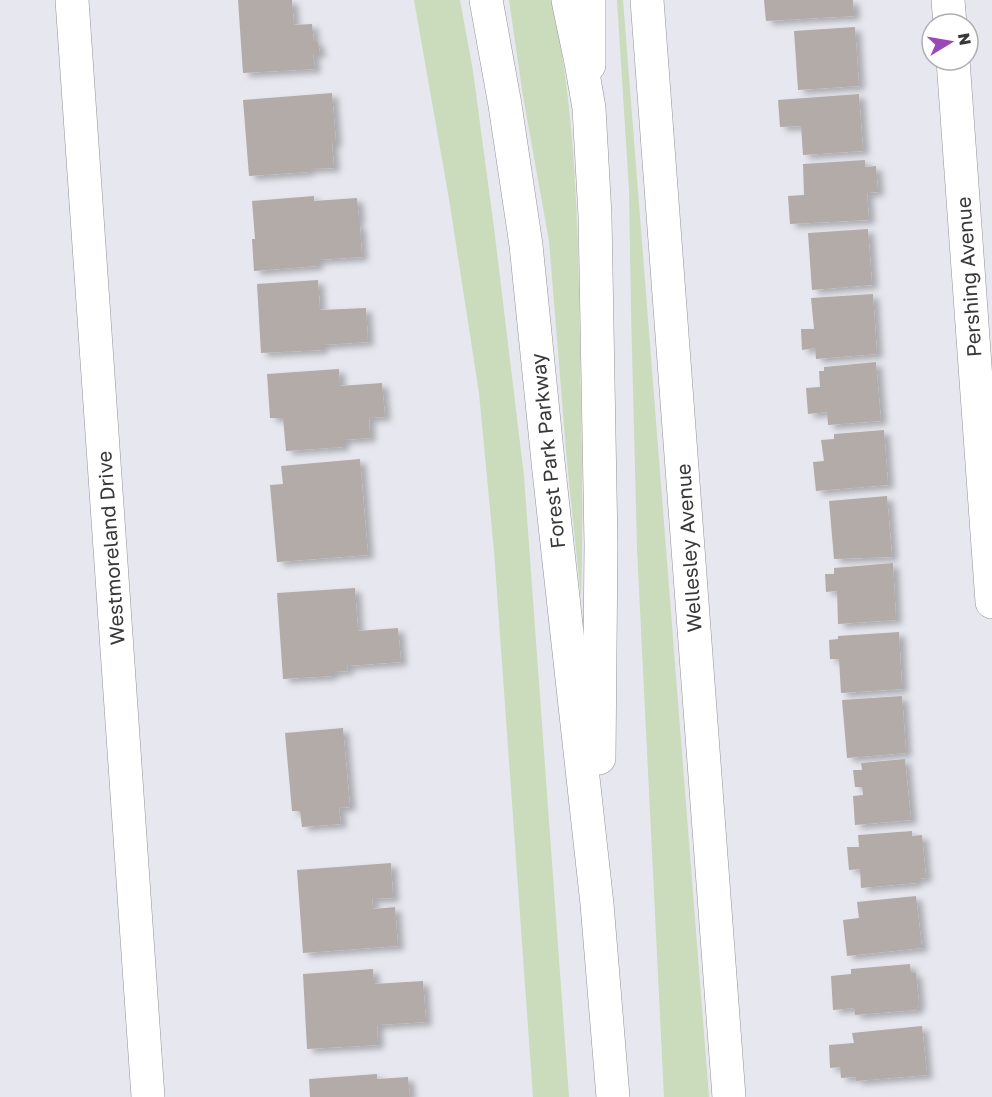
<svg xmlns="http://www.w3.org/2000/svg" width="992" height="1097" viewBox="0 0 992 1097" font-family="'Golos Text',sans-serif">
  <defs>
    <filter id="shadow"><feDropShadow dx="6" dy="4" stdDeviation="3" flood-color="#0004"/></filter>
  </defs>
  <rect width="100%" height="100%" fill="#e7e7ef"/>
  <g fill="#cadcbc">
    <path d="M 414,0 L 460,0 L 473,71 L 494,228 L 524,476 L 569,1097 L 533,1097 L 494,551 L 479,393 L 449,199 Z"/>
    <path d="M 509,0 L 552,0 C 576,112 578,225 580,339 C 581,425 584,511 581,598 L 567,462 L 549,241 L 523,96 Z"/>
    <path d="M 617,0 L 623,0 L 709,1097 L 664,1097 L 637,548 L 631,311 L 629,190 Z"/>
  </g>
  <g fill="#b3aba8" filter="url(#shadow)">
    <path d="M 238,0 L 292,0 L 294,25 L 312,24 L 314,42 L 318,42 L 320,54 L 313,54 L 315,69 L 243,73 Z"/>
    <path d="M 764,0 L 853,0 L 854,16 L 766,21 Z"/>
    <path d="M 855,27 L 859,86 L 798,90 L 794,31 Z"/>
    <path d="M 332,93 L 336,143 L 332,143 L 334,168 L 308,169 L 308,172 L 249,176 L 243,100 Z"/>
    <path d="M 859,94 L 863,151 L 803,155 L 801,126 L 780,127 L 778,100 Z"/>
    <path d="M 865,160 L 865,167 L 876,166 L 878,192 L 867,193 L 869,220 L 790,224 L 788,196 L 804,195 L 803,164 Z"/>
    <path d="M 314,196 L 314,201 L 357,198 L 359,219 L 357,219 L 357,226 L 360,226 L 362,257 L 317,260 L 317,266 L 254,271 L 252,239 L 255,239 L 252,201 Z"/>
    <path d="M 868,229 L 872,285 L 812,290 L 808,233 Z"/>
    <path d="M 318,280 L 320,310 L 366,308 L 368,342 L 322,345 L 322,350 L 261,353 L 257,284 Z"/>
    <path d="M 873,294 L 877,354 L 816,359 L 815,348 L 802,350 L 801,329 L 814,329 L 811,298 Z"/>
    <path d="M 876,362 L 881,421 L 828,425 L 827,412 L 808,414 L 806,388 L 820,387 L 819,371 L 824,371 L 824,367 Z"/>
    <path d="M 339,369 L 340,386 L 382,383 L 385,417 L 369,418 L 370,438 L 343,440 L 343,447 L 286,451 L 283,418 L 270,418 L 267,374 Z"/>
    <path d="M 884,430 L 888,485 L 816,491 L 813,462 L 824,461 L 821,440 L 834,439 L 834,434 Z"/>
    <path d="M 360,459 L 368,555 L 277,562 L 270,485 L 283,484 L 281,466 Z"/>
    <path d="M 887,496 L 892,557 L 834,559 L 829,501 Z"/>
    <path d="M 893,563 L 896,620 L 838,624 L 837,591 L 826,592 L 825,574 L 834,574 L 834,568 Z"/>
    <path d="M 355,588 L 358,631 L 398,628 L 401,662 L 347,666 L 348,671 L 332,672 L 332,676 L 283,679 L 277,593 Z"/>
    <path d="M 899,632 L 902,689 L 841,693 L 839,659 L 830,659 L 829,640 L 838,639 L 838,636 Z"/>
    <path d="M 902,696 L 906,753 L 847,758 L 842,700 Z"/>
    <path d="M 343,728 L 350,807 L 339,808 L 341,824 L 302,827 L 300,811 L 292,811 L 285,733 Z"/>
    <path d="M 905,759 L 911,820 L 855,825 L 853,796 L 863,795 L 862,787 L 855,787 L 853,770 L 862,770 L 861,763 Z"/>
    <path d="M 912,831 L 912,836 L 922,835 L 926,878 L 916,879 L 916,883 L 861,888 L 860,869 L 849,870 L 847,847 L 859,847 L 858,835 Z"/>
    <path d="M 391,863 L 393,898 L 372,899 L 373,909 L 395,907 L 398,946 L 303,953 L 297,870 Z"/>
    <path d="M 916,896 L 922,948 L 847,956 L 843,920 L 859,918 L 857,902 Z"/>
    <path d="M 910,964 L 911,973 L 916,973 L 919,1004 L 916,1010 L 855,1015 L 854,1008 L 833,1010 L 831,976 L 851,974 L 851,969 Z"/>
    <path d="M 373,969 L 374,984 L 423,981 L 426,1022 L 377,1025 L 378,1045 L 307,1049 L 303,974 Z"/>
    <path d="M 922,1026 L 927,1075 L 856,1081 L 856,1077 L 841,1078 L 840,1067 L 830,1068 L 829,1045 L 854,1043 L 852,1033 Z"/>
    <path d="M 377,1074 L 377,1079 L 408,1077 L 410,1097 L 310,1097 L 309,1079 Z"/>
  </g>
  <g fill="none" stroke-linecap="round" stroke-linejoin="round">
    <defs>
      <g id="street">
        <path d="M 72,0 L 148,1097"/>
        <path d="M 647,0 L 729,1097"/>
        <path d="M 948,0 L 950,24"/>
        <path d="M 953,60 L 992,602"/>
      </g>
      <path id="secondary" d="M 589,65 L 589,0"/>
      <g id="primary">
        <path d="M 486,0 L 505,105 L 526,245 L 549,471 L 597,904 L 613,1097"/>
        <path d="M 568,0 L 581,62 L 589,108 L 595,216 L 601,544 L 599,758"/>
      </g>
    </defs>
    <use href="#street" stroke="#929298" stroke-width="34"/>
    <use href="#secondary" stroke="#929298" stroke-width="34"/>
    <use href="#primary" stroke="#929298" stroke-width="34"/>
    <use href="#street" stroke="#fff" stroke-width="33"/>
    <use href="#secondary" stroke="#fff" stroke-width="33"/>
    <use href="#primary" stroke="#fff" stroke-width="33"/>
  </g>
  <g text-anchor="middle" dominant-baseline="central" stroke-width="6" stroke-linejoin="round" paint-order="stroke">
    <g font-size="20" fill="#38383a" stroke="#fff">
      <text transform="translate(968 277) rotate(-94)">Pershing Avenue</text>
      <text transform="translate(547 451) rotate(-96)">Forest Park Parkway</text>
      <text transform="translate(110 548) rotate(-94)">Westmoreland Drive</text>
      <text transform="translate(688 548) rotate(-94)">Wellesley Avenue</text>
    </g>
  </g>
  <g transform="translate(950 42) rotate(79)"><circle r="28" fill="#ffffff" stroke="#afafb0" stroke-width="1.5"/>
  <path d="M0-4.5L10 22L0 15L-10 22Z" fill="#9b49b8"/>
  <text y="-9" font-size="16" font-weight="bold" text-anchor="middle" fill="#38383a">N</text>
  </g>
</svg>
